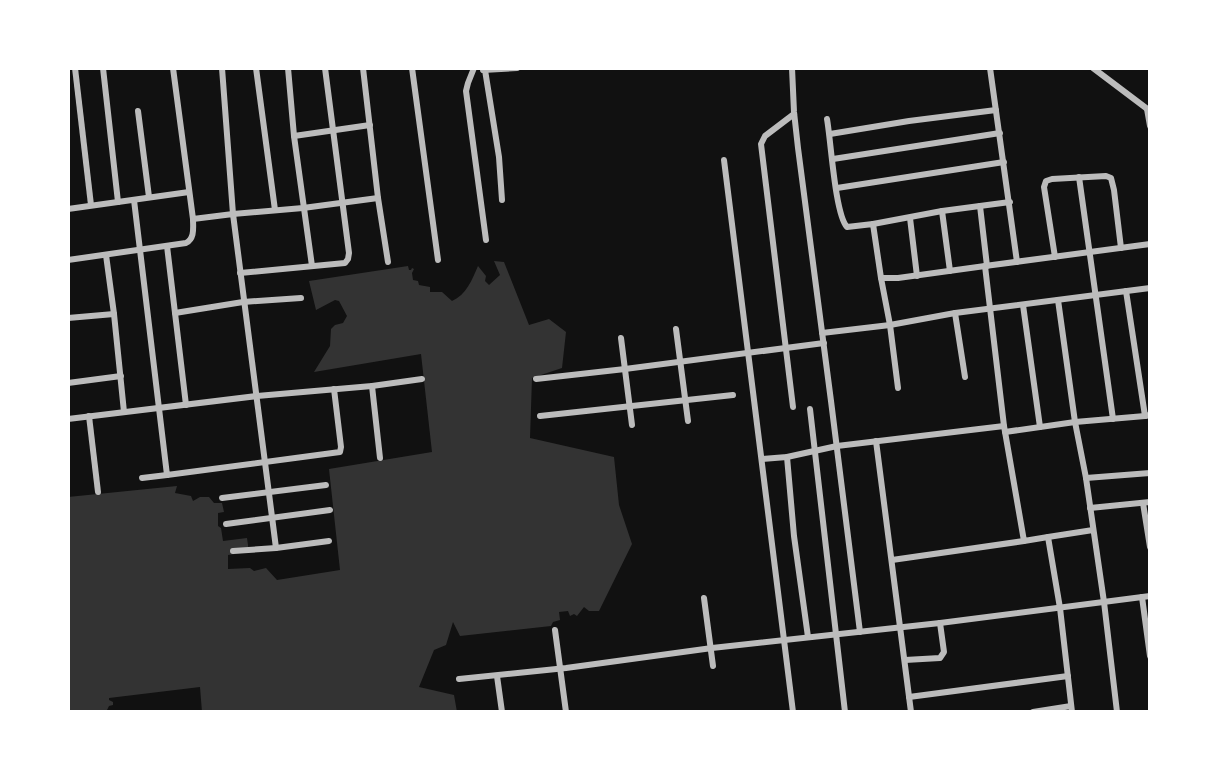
<svg xmlns="http://www.w3.org/2000/svg" width="1218" height="780" viewBox="0 0 1218 780" font-family="'Times New Roman',serif">
  <rect width="100%" height="100%" fill="#111"/>
  <path fill="#333" d="M 494,261 L 504,262 L 529,325 L 549,319 L 566,332 L 562,368 L 532,378 L 530,438 L 614,457 L 619,505 L 632,544 L 599,611 L 589,611 L 584,607 L 577,616 L 574,614 L 570,616 L 568,611 L 559,612 L 560,620 L 553,622 L 551,626 L 460,636 L 453,622 L 446,645 L 434,650 L 419,687 L 454,695 L 457,712 L 202,712 L 200,687 L 109,698 L 109,700 L 113,702 L 113,705 L 109,706 L 106,712 L 68,712 L 68,497 L 177,486 L 175,493 L 191,496 L 193,501 L 200,497 L 209,497 L 214,503 L 222,503 L 224,512 L 218,513 L 218,526 L 221,528 L 223,541 L 247,538 L 249,552 L 228,555 L 228,569 L 250,568 L 254,571 L 266,568 L 277,580 L 340,570 L 329,469 L 432,452 L 421,354 L 314,372 L 330,346 L 331,329 L 335,325 L 343,323 L 347,316 L 339,301 L 335,300 L 316,310 L 309,281 L 408,266 L 409,270 L 411,270 L 412,268 L 414,269 L 412,273 L 413,280 L 418,281 L 419,285 L 430,287 L 430,292 L 442,292 L 452,301 C 466,295 472,280 478,266 L 486,276 L 485,281 L 489,285 L 500,275 Z"/>
  <g fill="none" stroke-linecap="round" stroke-linejoin="round">
    <g stroke="#bcbcbc" stroke-width="6">
      <path d="M 75,68 L 91,205"/>
      <path d="M 103,68 L 118,202"/>
      <path d="M 173,68 L 193,219 L 233,214 L 276,548"/>
      <path d="M 222,68 L 233,214 L 303,208 L 378,198"/>
      <path d="M 256,68 L 275,210"/>
      <path d="M 288,68 L 294,136 L 312,266"/>
      <path d="M 363,68 L 378,198 L 388,262"/>
      <path d="M 412,68 L 438,260"/>
      <path d="M 474,68 L 468,83 L 466,91 L 486,240"/>
      <path d="M 792,68 L 794,112 L 798,148 L 831,401 L 860,632"/>
      <path d="M 990,68 L 1017,262"/>
      <path d="M 1093,68 L 1150,111"/>
      <path d="M 483,70 L 517,68"/>
      <path d="M 485,70 L 499,157 L 502,200"/>
      <path d="M 1147,109 L 1150,126"/>
      <path d="M 138,111 L 149,197"/>
      <path d="M 827,119 C 831,141 835,214 847,227 L 873,224 L 881,278 L 898,278 L 985,266"/>
      <path d="M 830,134 L 909,121 L 996,110"/>
      <path d="M 294,136 L 370,125"/>
      <path d="M 833,159 L 1000,133"/>
      <path d="M 724,160 L 793,712"/>
      <path d="M 1079,177 L 1113,419"/>
      <path d="M 837,188 L 1004,162"/>
      <path d="M 134,200 L 167,475 L 340,452 L 341,447 L 334,389"/>
      <path d="M 980,206 L 987,266"/>
      <path d="M 68,209 L 189,192"/>
      <path d="M 942,211 L 950,271"/>
      <path d="M 910,218 L 917,276"/>
      <path d="M 873,224 L 942,211 L 1010,202"/>
      <path d="M 167,246 L 186,405"/>
      <path d="M 106,255 L 114,314 L 124,412"/>
      <path d="M 1055,257 L 1044,187 L 1046,181 L 1052,179 L 1106,176 L 1111,178 L 1114,190 L 1121,248"/>
      <path d="M 68,260 L 186,243 C 195,238 193,228 193,219"/>
      <path d="M 240,273 L 345,263 L 348,259 L 349,253 L 325,68"/>
      <path d="M 881,278 L 890,325 L 898,388"/>
      <path d="M 1126,291 L 1145,416 L 1150,415"/>
      <path d="M 1058,300 L 1075,422 L 1086,478 L 1104,602 L 1117,712"/>
      <path d="M 1023,305 L 1040,427"/>
      <path d="M 175,313 L 243,302 L 301,298"/>
      <path d="M 955,313 L 965,377"/>
      <path d="M 68,318 L 114,314"/>
      <path d="M 676,329 L 688,421"/>
      <path d="M 822,333 L 890,325 L 955,313 L 1150,288"/>
      <path d="M 621,338 L 632,425"/>
      <path d="M 536,379 L 625,369 L 824,343"/>
      <path d="M 68,383 L 121,376"/>
      <path d="M 372,386 L 380,458"/>
      <path d="M 793,407 L 761,144 L 765,136 L 794,114"/>
      <path d="M 810,409 L 845,712"/>
      <path d="M 89,416 L 98,492"/>
      <path d="M 540,416 L 733,395"/>
      <path d="M 68,419 L 257,396 L 372,386 L 422,379"/>
      <path d="M 1005,432 L 1075,422 L 1145,416"/>
      <path d="M 876,441 L 911,712"/>
      <path d="M 787,457 L 794,536 L 808,637"/>
      <path d="M 762,459 L 787,457 L 837,446 L 1004,426"/>
      <path d="M 142,478 L 167,475"/>
      <path d="M 1086,478 L 1150,473"/>
      <path d="M 222,498 L 326,485"/>
      <path d="M 1143,503 L 1150,547"/>
      <path d="M 1090,508 L 1150,502"/>
      <path d="M 226,524 L 330,510"/>
      <path d="M 1048,537 L 1093,530"/>
      <path d="M 233,551 L 276,548 L 329,541"/>
      <path d="M 892,560 L 1024,541"/>
      <path d="M 1142,597 L 1150,656"/>
      <path d="M 704,598 L 713,666"/>
      <path d="M 555,630 L 566,712"/>
      <path d="M 905,660 L 940,658 L 944,652 L 940,623"/>
      <path d="M 497,676 L 502,712"/>
      <path d="M 459,679 L 566,668 L 712,648 L 940,623 L 1150,596"/>
      <path d="M 909,697 L 1068,676"/>
      <path d="M 1033,712 L 1071,706"/>
      <path d="M 1072,712 L 1060,608 L 1048,537 L 1024,541 L 1004,426 L 985,266 L 1150,244"/>
    </g>
  </g>
  <rect width="1218" height="780" fill="none" stroke="#ffffff" stroke-width="140"/>
</svg>
